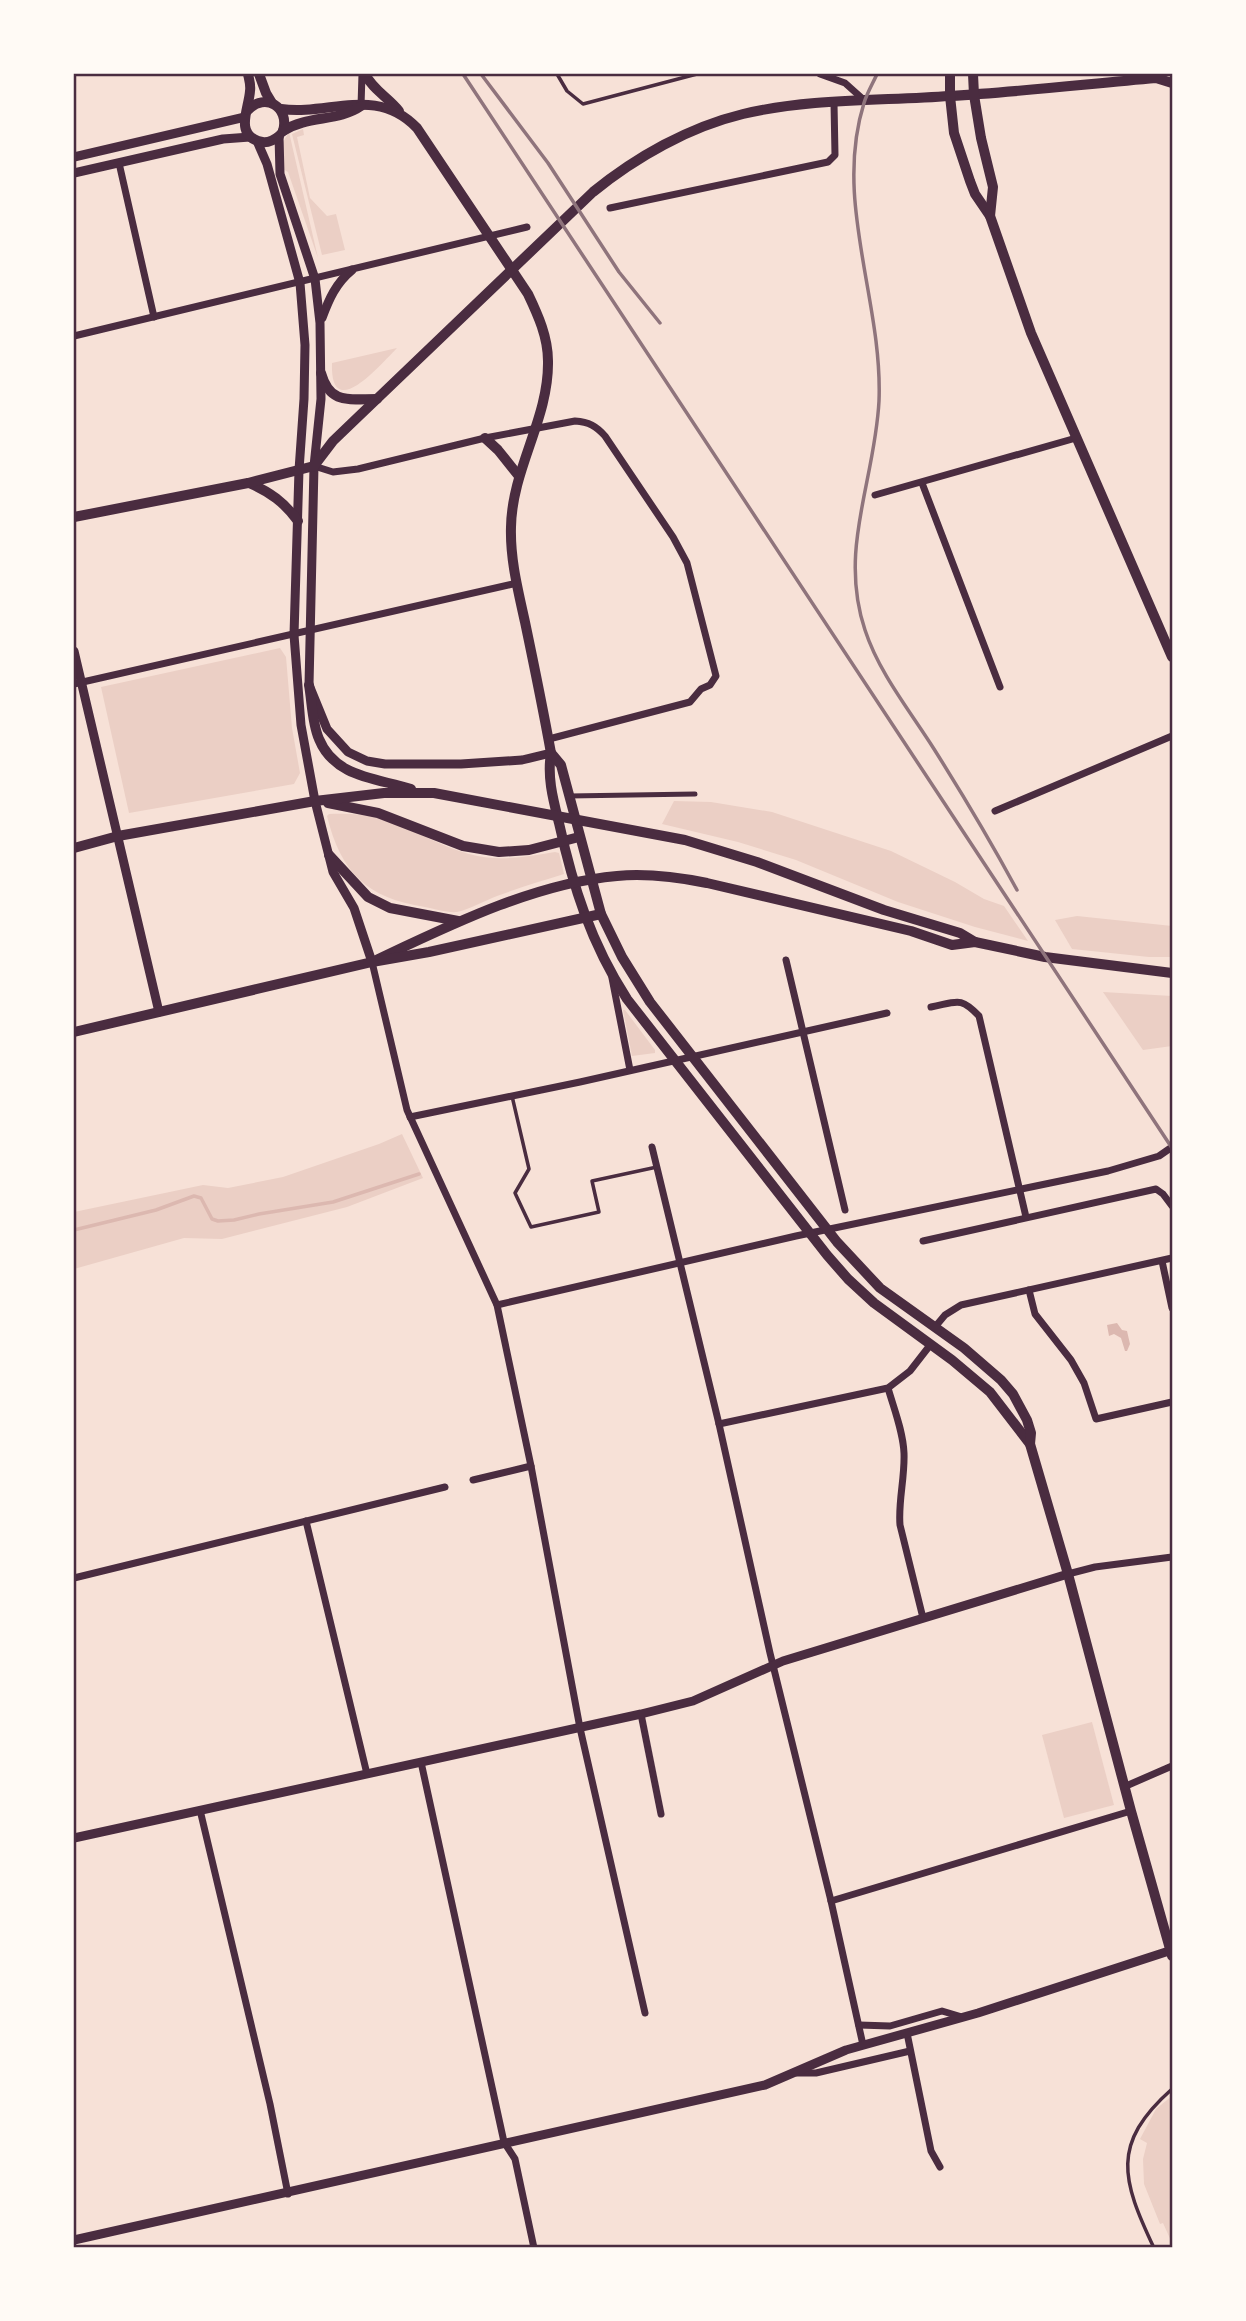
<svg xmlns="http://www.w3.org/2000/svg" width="1246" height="2321" viewBox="0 0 1246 2321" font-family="Bitter,serif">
  <rect width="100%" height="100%" fill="#f7e1d7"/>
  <g fill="#ebcfc5">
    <path d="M 303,129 L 304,135 L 297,137 L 310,198 L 327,216 L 336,214 L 345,250 L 322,255 L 292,134 Z"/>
    <path d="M 289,132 L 318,258 L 288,172 L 283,169 L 282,144 Z"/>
    <path d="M 397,348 C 382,363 330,425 332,363 Z"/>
    <path d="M 280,648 L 286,657 L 292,728 L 300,773 L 294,784 L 129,813 L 101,687 Z"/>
    <path d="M 674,801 L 711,802 L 772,812 L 891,851 L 955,882 L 984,899 L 1004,906 L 1028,941 L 975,927 L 898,902 L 796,860 L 738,842 L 662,824 Z"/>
    <path d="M 329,814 C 347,813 365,814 383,819 C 412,828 439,846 469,854 C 498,862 526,857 555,852 L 559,853 L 564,874 C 541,881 519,888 497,896 C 484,901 470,909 457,912 C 448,913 435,909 425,907 C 367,898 341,873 327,816 Z"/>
    <path d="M 1077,916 L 1172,926 L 1172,957 L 1149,957 L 1072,949 L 1055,920 Z"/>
    <path d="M 1103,992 L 1172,996 L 1172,1046 L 1143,1050 Z"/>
    <path d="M 623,1010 L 625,1010 L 655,1050 L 655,1053 L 632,1056 Z"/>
    <path d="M 402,1134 L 423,1178 L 347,1207 L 222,1239 L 184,1238 L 74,1269 L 74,1212 L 203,1185 L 228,1188 L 283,1177 L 379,1144 Z"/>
    <path d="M 1092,1722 L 1114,1805 L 1064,1818 L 1042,1735 Z"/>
    <path d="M 1172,2096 L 1172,2243 L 1163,2223 L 1160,2224 L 1144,2184 L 1143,2159 L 1147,2143 L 1140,2139 L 1156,2109 Z"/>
  </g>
  <path fill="#dcb8b0" d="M 1117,1323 L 1122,1330 L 1127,1331 L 1130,1344 L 1127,1351 L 1125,1351 L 1121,1338 L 1114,1334 L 1109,1336 L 1107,1325 Z"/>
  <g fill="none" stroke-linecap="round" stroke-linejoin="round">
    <path stroke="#dcb8b0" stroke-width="3.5" d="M 74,1230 L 156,1210 L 194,1196 L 201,1198 L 212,1219 L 218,1221 L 234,1220 L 259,1214 L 333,1202 L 419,1174"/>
    <g stroke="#4a2c40" stroke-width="3.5">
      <path d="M 557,74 L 567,91 L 583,104 L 697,74"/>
      <path d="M 512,1096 L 529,1169 L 515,1193 L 531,1227 L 599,1212 L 592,1181 L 657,1167"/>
      <path d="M 1154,2248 C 1122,2180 1110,2144 1172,2089"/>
    </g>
    <path stroke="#4a2c40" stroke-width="5" d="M 569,796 L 695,794"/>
    <g stroke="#4a2c40" stroke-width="7">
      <path d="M 820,74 L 845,83 L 864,100"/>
      <path d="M 361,106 L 362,74"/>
      <path d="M 119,163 L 154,317"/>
      <path d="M 610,208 L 828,162 L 835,155 L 834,103"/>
      <path d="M 74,336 L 527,227"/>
      <path d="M 314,466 L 333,472 L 358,469 L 485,438 L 575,421 C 589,422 596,426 605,436 L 673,537 L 687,563 L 716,676 L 710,685 L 701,689 L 690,702 L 549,739"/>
      <path d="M 922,483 L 1000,687"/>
      <path d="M 875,495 L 1076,438"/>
      <path d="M 74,684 L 517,583"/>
      <path d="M 995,811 L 1172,736"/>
      <path d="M 786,960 L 845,1210"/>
      <path d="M 372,962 L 407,1110 L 497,1305 L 531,1466 L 580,1728 L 645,2013"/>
      <path d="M 612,978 L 630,1070"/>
      <path d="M 931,1007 C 957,1002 960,996 979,1016 L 1026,1217"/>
      <path d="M 410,1117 L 580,1082 L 887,1013"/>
      <path d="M 652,1147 L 719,1424 L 770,1653 L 831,1901 L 863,2045"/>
      <path d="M 923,1241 L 1156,1189 L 1163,1194 L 1172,1206"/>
      <path d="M 1162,1261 L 1172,1308"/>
      <path d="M 1029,1290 L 1035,1314 L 1071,1360 L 1084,1383 L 1096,1419 L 1172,1402"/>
      <path d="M 497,1305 L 796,1236 L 1108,1171 L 1159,1156 L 1172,1147"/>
      <path d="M 935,1327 L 945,1315 L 961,1305 L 1172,1258"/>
      <path d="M 888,1388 C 894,1409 903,1431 904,1453 C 905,1478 898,1501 900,1525 L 923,1618"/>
      <path d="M 719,1424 L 888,1388 L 910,1371 L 931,1344"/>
      <path d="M 473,1480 L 531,1466"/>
      <path d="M 306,1521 L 367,1774"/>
      <path d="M 1068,1574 L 1095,1567 L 1172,1557"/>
      <path d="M 74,1578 L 445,1487"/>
      <path d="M 641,1714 L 661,1814"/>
      <path d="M 421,1762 L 504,2142 L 515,2159 L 534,2248"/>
      <path d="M 1126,1786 L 1172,1766"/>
      <path d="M 200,1810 L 270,2104 L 288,2194"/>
      <path d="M 831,1901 L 1131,1811"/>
      <path d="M 859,2025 L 890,2026 L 942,2011 L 962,2017"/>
      <path d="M 907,2033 L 931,2151 L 940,2167"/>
      <path d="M 797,2073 L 816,2073 L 910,2051"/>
    </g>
    <g stroke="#4a2c40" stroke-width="9">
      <path d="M 282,132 L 279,136 L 280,174 L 315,279 L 320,323 L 321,399 L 314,466 L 309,685 L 327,729 L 348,752 L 367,761 L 385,764 L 461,764 L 522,760 L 551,753"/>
      <path d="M 257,141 L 267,164 L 300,283 L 305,345 L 304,399 L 299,470 L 294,635 L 301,725 L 315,801 L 333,872 L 354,908 L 372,962"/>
      <path d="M 74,157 L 245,117"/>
      <path d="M 74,173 L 223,139 L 250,137"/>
      <path d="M 322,318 C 329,299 336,283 352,270"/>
      <path d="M 74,651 L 159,1012"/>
      <path d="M 74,1838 L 641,1714 L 693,1701 L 783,1661 L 1068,1574"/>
      <path d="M 74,2240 L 765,2085 L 846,2050 L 978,2013 L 1172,1950"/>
    </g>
    <g stroke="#4a2c40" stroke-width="10">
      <path d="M 248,74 C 249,79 251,85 250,91 C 249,108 235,133 258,141 C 266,144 273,141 279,136"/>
      <path d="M 259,74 L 266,93 L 272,103"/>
      <path d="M 365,74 C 373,90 388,97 399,111"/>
      <path d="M 281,109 C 329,116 376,85 417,128 L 528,294 C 538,315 548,337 548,361 C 549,419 512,468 511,527 C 510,559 518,590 525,622 C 534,665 543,709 551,753 C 547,777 553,799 559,823 C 573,887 591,943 627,999 L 827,1255 L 848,1279 L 874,1303 L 952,1360 L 990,1392 L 1030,1444 L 1068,1574 L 1131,1811 L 1172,1956"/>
      <path d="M 248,110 C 265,92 290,107 283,131"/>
      <path d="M 283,131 C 308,115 338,122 361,106"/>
      <path d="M 321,373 C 330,405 349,399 377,399"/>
      <path d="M 485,438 L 498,450 L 518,475"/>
      <path d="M 249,483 C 270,492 284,502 298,521"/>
      <path d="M 74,517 L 248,483 L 314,466 L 333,441 L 358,417 L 593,192 C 636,157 689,127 743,114 C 810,98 881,101 950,96 C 1019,92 1087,84 1156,78 L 1172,83"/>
      <path d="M 551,753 L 561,765 L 601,914 L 622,957 L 650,1002 L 837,1242 L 880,1288 L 964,1348 L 1001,1380 L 1013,1394 L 1027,1420 L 1031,1433 L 1030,1444"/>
    </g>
    <g stroke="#4a2c40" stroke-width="10">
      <path d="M 950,74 L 950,96 L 954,133 L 970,181 L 975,194 L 990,216 L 1031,333 L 1172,657"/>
      <path d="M 973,74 L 974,95 L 981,138 L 993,187 L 990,216"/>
      <path d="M 309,685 C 312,702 312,723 319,739 C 335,778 377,778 411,789"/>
      <path d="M 328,803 L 378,813 L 463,846 L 499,852 L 529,850 L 579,837"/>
      <path d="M 74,848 L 118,836 L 315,801 L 384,793 L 434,793 L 685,840 L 757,862 L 884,910 L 960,933 L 975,942"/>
      <path d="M 329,855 L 368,897 L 390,908 L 458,921"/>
      <path d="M 372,962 C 446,927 534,883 617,876 C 648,873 677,877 707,883 L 911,931 L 952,945 L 975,942 L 1045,957 L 1172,973"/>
      <path d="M 74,1032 L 372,962 L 429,952 L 601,914"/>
    </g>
    <g stroke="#8f747c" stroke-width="3.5">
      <path d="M 463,74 L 1172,1148"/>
      <path d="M 481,74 L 548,163 L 619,272 L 660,323"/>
      <path d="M 877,74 C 873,83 867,93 864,103 C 833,202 883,301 879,401 C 875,481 838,549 865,630 C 879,673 910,711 934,749 C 963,795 991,842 1017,890"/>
    </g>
  </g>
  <rect width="1246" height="2321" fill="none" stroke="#fffaf5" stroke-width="150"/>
  <rect x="75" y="75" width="1096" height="2171" fill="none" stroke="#4a2c40" stroke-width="2.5"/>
</svg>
